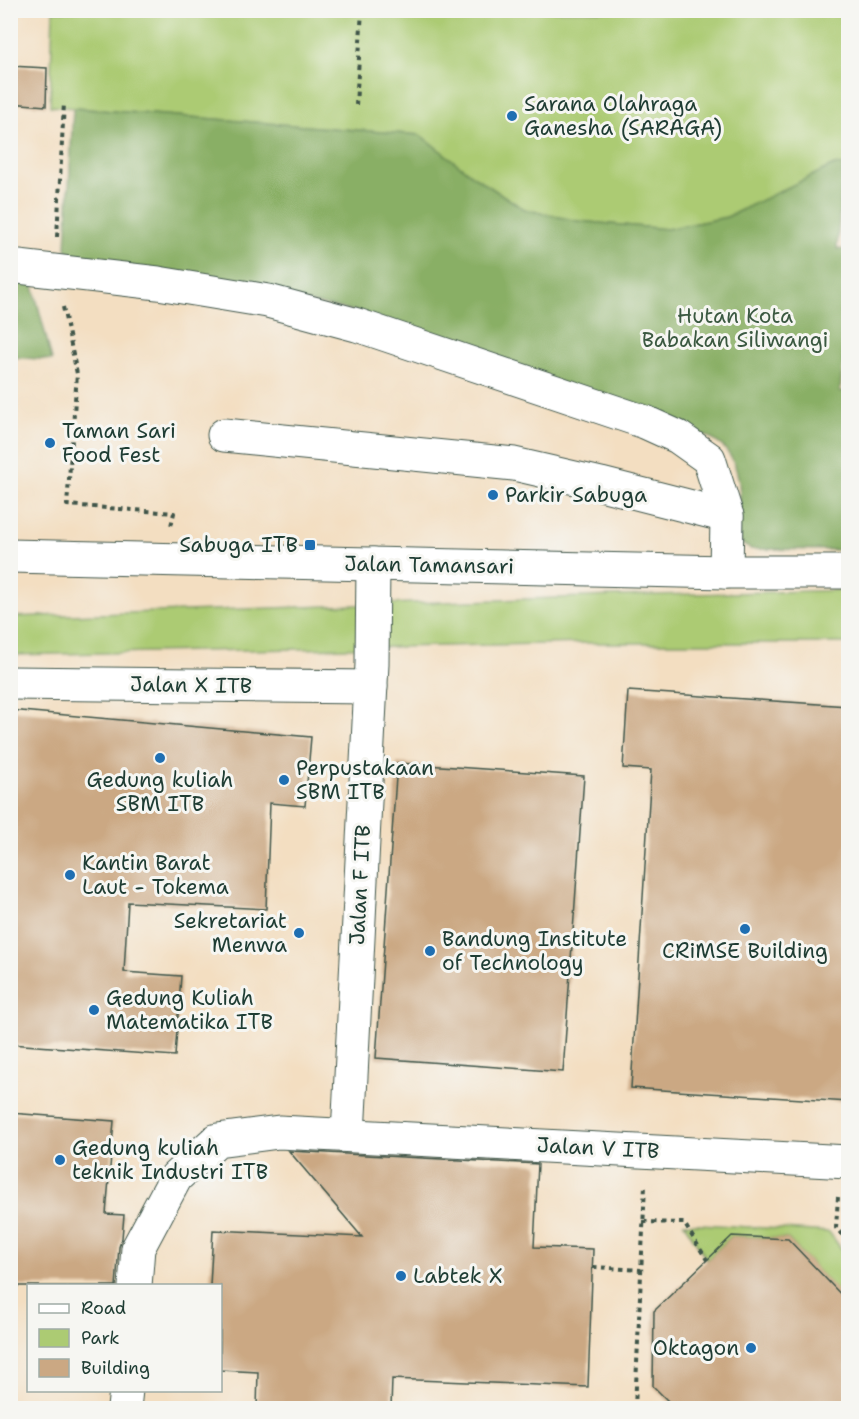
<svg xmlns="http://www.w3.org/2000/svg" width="859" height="1419" viewBox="0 0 859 1419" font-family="'Shantell Sans',sans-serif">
  <rect width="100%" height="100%" fill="#f6f6f2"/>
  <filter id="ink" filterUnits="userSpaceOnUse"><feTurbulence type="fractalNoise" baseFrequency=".0167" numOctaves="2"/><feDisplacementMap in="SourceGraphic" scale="12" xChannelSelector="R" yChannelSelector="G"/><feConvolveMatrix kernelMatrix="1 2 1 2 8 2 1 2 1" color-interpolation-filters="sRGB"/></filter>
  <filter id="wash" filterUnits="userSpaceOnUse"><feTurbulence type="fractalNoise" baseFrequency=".008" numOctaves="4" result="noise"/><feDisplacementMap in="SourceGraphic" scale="24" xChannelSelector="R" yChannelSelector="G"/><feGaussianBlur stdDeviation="1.35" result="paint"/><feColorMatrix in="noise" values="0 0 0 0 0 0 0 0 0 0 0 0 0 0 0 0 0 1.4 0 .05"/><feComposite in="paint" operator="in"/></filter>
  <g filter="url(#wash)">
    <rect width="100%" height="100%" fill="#f3dec1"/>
    <g fill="#accb73" stroke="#668454" stroke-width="1.5">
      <path d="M 53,11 L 848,11 L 848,167 L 834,165 L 727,217 L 667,229 L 577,221 L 524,209 L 473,176 L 420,135 L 50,106 Z"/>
      <path d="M 848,590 L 848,643 L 591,643 L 11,655 L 10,617 L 616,596 Z"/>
      <path d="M 684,1223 L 829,1232 L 848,1258 L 848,1303 L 788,1239 L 732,1236 L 707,1260 Z"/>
    </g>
    <g fill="#89af65" stroke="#54764c" stroke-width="1.5">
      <path d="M 73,108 L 420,135 L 473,176 L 524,209 L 577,221 L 667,229 L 727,217 L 834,165 L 843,166 L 837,249 L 848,250 L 848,315 L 840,391 L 848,392 L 848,550 L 751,549 L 743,545 L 738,537 C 739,508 746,473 725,449 C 721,444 714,441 709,437 L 360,312 L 71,257 L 66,248 Z"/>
      <path d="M 10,281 L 32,282 L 52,360 L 11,357 Z"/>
    </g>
    <g id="blocks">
      <g fill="#cba883">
        <path d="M 10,66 L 47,68 L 46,106 L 10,103 Z"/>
        <path d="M 628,691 L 848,706 L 846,732 L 849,732 L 849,1102 L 631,1088 L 651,770 L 623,768 Z"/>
        <path d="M 10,710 L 311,737 L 305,806 L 270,803 L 266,909 L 128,902 L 124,972 L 181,976 L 175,1056 L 10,1044 Z"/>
        <path d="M 397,763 L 584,776 L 563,1072 L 376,1058 Z"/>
        <path d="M 10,1113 L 114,1121 L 106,1214 L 124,1215 L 122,1238 L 119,1247 L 116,1286 L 10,1286 Z"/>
        <path d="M 289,1151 L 538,1164 L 534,1247 L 593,1249 L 588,1387 L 392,1379 L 391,1408 L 257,1408 L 258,1372 L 220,1370 L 220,1286 L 210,1286 L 213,1230 L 362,1237 Z"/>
        <path d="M 732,1236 L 788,1239 L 849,1303 L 849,1408 L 675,1408 L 653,1386 L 654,1311 Z"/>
      </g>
    </g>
  </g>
  <g filter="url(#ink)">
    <use href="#blocks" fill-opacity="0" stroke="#3f5549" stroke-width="1.5"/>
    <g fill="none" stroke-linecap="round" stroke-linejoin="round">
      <defs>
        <g id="minor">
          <path d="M 10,266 L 158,283 L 268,301 L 357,325 L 645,422 L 678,437 L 709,459 L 727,516 L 726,572"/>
          <path d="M 224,435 L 514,464 L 601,484 L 727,516"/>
          <path d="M 10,683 L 371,687"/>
          <path d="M 348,1135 L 372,664 L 373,564"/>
          <path d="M 135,1286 L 138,1248 L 176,1177 L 217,1140 L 279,1132 L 848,1162"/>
          <path d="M 124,1408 L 126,1390"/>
        </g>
        <path id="major" d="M 10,556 L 726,572 L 848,572"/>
      </defs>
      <use href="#minor" stroke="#3f5549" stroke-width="35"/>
      <use href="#major" stroke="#3f5549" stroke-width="35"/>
      <g stroke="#3f5549" stroke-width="4" stroke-dasharray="4.5 4.5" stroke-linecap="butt">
        <path d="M 356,105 L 362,10"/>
        <path d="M 57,237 L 64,103"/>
        <path d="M 63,307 L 77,374 L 67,505 L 174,513 L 171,526"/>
        <path d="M 838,1197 L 836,1228 L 848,1241"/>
        <path d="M 643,1222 L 684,1223 L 707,1260"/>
        <path d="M 593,1267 L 641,1270"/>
        <path d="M 635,1408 L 645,1185"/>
      </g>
      <use href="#minor" stroke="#fff" stroke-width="33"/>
      <use href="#major" stroke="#fff" stroke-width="33"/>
    </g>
  </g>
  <g fill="#1f6fb2" stroke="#f6f6f2" stroke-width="2">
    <circle cx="512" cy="116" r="6"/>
    <circle cx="50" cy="443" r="6"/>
    <circle cx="493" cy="495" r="6"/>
    <rect x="304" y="539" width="12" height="12" rx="3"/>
    <circle cx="160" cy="758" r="6"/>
    <circle cx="284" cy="780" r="6"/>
    <circle cx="70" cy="875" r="6"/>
    <circle cx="745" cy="929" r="6"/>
    <circle cx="299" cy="933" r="6"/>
    <circle cx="430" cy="951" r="6"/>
    <circle cx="94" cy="1010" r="6"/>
    <circle cx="60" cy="1160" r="6"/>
    <circle cx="401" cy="1276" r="6"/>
    <circle cx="751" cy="1348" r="6"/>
  </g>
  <g text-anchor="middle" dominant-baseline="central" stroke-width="6" stroke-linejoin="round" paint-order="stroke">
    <g font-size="21" fill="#1f3d34" stroke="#f6f6f2" text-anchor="start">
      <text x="524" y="104">Sarana Olahraga<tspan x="524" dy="24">Ganesha (SARAGA)</tspan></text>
      <text x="62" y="431">Taman Sari<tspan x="62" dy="24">Food Fest</tspan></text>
      <text x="505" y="495">Parkir Sabuga</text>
      <text x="298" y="545" text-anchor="end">Sabuga ITB</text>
      <text x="296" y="768">Perpustakaan<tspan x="296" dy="24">SBM ITB</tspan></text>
      <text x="160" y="780" text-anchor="middle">Gedung kuliah<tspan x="160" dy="24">SBM ITB</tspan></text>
      <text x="82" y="863">Kantin Barat<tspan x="82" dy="24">Laut - Tokema</tspan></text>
      <text x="287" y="921" text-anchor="end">Sekretariat<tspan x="287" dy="24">Menwa</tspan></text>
      <text x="442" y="939">Bandung Institute<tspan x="442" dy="24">of Technology</tspan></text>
      <text x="745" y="951" text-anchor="middle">CRiMSE Building</text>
      <text x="106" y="998">Gedung Kuliah<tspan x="106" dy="24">Matematika ITB</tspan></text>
      <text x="72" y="1148">Gedung kuliah<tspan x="72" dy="24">teknik Industri ITB</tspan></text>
      <text x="413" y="1276">Labtek X</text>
      <text x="739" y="1348" text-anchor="end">Oktagon</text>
    </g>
    <g font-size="21" fill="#3b5941" stroke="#f6f6f2">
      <text x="735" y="316">Hutan Kota<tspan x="735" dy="24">Babakan Siliwangi</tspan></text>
    </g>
    <g font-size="21" fill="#1f3d34" stroke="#f6f6f2">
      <text transform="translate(429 565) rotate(1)">Jalan Tamansari</text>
      <text transform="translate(191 685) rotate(1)">Jalan X ITB</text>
      <text transform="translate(360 885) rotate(-87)">Jalan F ITB</text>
      <text transform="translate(598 1148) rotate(3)">Jalan V ITB</text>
    </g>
  </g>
  <rect width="859" height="1419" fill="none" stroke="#f6f6f2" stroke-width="36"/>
  <rect x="27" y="1284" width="195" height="108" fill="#f6f6f2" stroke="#a0aca6" stroke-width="1.5"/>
  <rect x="39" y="1304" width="30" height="9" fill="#ffffff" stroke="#a0aca6" stroke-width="1.5"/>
  <text x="81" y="1314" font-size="18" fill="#1f3d34">Road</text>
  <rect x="39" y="1329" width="30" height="18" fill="#accb73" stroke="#a0aca6" stroke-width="1.5"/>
  <text x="81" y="1344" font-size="18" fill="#1f3d34">Park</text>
  <rect x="39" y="1359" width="30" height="18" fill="#cba883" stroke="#a0aca6" stroke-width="1.5"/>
  <text x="81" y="1374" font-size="18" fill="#1f3d34">Building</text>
</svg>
